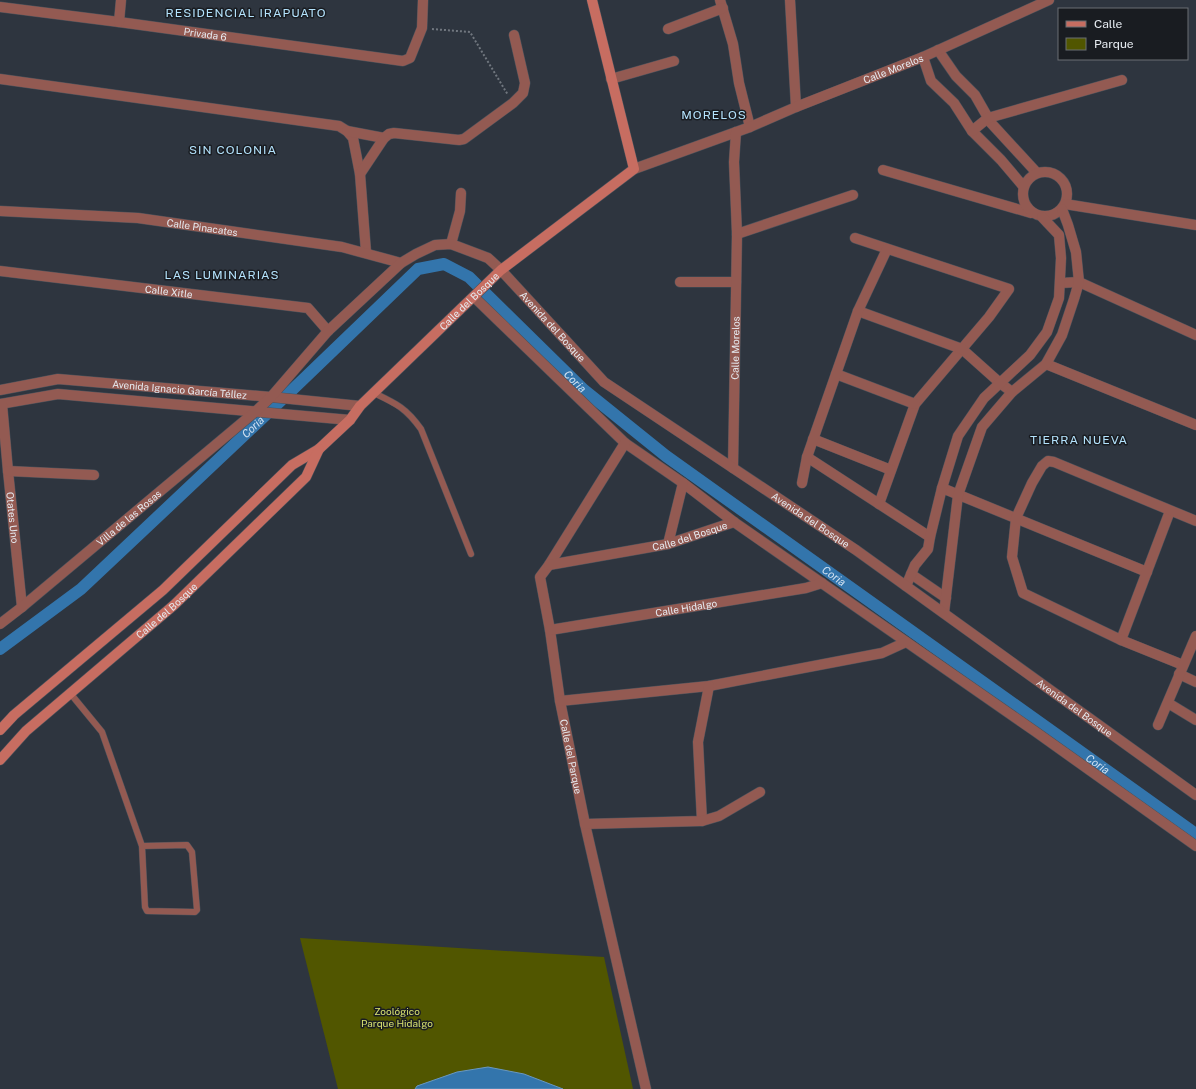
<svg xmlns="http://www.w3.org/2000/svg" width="1196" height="1089" viewBox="0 0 1196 1089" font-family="'Public Sans',sans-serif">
  <rect width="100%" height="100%" fill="#2e353f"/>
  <path fill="#515600" d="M 300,938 L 604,957 L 633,1089 L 338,1089 Z"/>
  <path fill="#3375ac" stroke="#6998c1" d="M 488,1067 L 524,1074 L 563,1089 L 415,1089 L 417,1086 L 457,1072 Z"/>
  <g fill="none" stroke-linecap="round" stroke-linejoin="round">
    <path stroke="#3375ac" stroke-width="12" id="s1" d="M 0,649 L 81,589 L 289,393 L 418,269 L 444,264 L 469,277 L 584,390 L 666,456 L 1196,834"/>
    <defs>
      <g id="lane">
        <path d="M 374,393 C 397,404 406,408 421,429 L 471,554"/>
        <path d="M 70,693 L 102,732 L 142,846 L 187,845 L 192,852 L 197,910 L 195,912 L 147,911 L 145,907 L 142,846"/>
      </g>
      <g id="street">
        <path d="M 720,0 L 733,44 L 739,83 L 750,127"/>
        <path d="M 790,0 L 796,107"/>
        <path id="s2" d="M 0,7 L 119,22 L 403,61 L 410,58 L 422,28 L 423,0"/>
        <path d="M 119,22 L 121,0"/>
        <path d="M 668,29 L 723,8"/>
        <path d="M 938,50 L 956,76 L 975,95 L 991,123 L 1037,173"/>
        <path d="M 923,57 L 931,81 L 954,103 L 972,131 L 1001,160 L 1023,186"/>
        <path d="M 0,79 L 339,126 L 347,131 L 353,138 L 360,174 L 366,252"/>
        <path d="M 611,79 L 674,61"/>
        <path d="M 347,131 L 384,138"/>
        <path d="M 972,131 L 988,118 L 1122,80"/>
        <path id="s3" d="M 634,169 L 750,127 L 796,107 L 923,57 L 1049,0"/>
        <path d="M 883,170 L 1031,213"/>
        <circle cx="1045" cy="194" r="22"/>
        <path d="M 360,174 L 384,138 L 389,134 L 394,133 L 459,140 L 464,139 L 513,103 L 523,93 L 525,83 L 514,35"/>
        <path d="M 1065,204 L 1196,225"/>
        <path id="s4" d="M 0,211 L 138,218 L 342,247 L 401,263"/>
        <path d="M 737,234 L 853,195"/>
        <path d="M 855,238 L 1009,289 L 989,317 L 915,404 L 879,504"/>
        <path d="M 451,244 L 460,211 L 461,193"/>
        <path id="s5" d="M 0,271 L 308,308 L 328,331"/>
        <path d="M 680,282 L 736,282"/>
        <path d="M 1061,283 L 1079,282 L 1196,335"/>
        <path d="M 474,297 L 625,443 L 683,483 L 734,522 L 1036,732 L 1196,846"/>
        <path d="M 858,311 L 962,349 L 1000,383 L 1012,392"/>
        <path d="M 1046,364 L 1196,425"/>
        <path d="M 836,374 L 915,404"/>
        <path id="s6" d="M 0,390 L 58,379 L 271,397 L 360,406"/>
        <path d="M 0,404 L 58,394 L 350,420"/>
        <path id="s7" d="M 2,404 L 8,471 L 22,607"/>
        <path d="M 813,439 L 891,470"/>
        <path id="s8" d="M 625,443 L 549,565 L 540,577 L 550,630 L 560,701 L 585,824 L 646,1089"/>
        <path d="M 807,457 L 930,537"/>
        <path id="s9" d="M 733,468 L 737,234 L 734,162 L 736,132"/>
        <path d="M 8,471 L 94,475"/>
        <path d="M 802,483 L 807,457 L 858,311 L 887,249"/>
        <path d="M 942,488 L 1147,572"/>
        <path d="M 668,544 L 683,483"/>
        <path id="s10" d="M 549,565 L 668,544 L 734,522"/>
        <path d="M 911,574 L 946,598"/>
        <path d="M 906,586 L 915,565 L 928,549 L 930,537 L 942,488 L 958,436 L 984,398 L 1030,355 L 1047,332 L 1059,298 L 1061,258 L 1059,235 L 1042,217"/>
        <path d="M 944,613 L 958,495 L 982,427 L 1012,392 L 1046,364 L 1062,335 L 1074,299 L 1079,282 L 1076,252 L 1068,225 L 1062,209"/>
        <path id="s11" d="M 0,624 L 22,607 L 256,411 L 271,397 L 328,331 L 401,263 L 416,254 L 435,245 L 451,244 L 488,258 L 501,270 L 604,382 L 856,550 L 1196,795"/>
        <path id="s12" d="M 550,630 L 806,588 L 822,583"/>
        <path d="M 1121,640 L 1170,511"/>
        <path d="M 1183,665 L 1121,640 L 1023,593 L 1012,557 L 1016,518 L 1032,483 L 1042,466 L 1048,461 L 1054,462 L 1196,521"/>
        <path d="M 1179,674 L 1196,682"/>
        <path d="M 560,701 L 709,686 L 882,653 L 906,642"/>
        <path d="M 1168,703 L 1196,720"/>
        <path d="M 1158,725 L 1196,636"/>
        <path d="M 702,821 L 698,742 L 709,686"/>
        <path d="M 585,824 L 702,821 L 719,816 L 760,792"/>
      </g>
      <g id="secondary">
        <path id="s13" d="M 0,730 L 14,715 L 163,590 L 292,465 L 319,449 L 350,420 L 360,406 L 501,270 L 634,169 L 592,0"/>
        <path id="s14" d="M 0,760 L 26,731 L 174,605 L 306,477 L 319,449"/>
      </g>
    </defs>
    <use href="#lane" stroke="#4b525b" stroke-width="7"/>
    <use href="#street" stroke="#4b525b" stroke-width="11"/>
    <use href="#secondary" stroke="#4b525b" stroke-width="11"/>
    <path stroke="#71777f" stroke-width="2" stroke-dasharray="2 2" stroke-linecap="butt" d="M 432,29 L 470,32 L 508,95"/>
    <use href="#lane" stroke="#935a52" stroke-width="6"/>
    <use href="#street" stroke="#935a52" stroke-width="10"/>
    <use href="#secondary" stroke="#c76d61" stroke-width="10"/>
  </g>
  <g text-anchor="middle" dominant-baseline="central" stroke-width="3" stroke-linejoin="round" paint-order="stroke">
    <g font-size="10" fill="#e6ebf1" stroke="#191c21">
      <text stroke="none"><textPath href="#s2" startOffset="207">Privada 6</textPath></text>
      <text stroke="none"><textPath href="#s3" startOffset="278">Calle Morelos</textPath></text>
      <text stroke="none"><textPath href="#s4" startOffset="203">Calle Pinacates</textPath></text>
      <text stroke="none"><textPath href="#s5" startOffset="170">Calle Xitle</textPath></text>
      <text stroke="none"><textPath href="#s13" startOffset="637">Calle del Bosque</textPath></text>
      <text stroke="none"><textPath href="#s11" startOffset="729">Avenida del Bosque</textPath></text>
      <text stroke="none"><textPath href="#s9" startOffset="120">Calle Morelos</textPath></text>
      <text stroke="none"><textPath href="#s6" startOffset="181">Avenida Ignacio García Téllez</textPath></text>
      <text stroke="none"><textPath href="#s7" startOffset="114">Otates Uno</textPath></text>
      <text stroke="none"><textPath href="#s11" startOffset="167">Villa de las Rosas</textPath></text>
      <text stroke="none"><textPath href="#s11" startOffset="1053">Avenida del Bosque</textPath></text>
      <text stroke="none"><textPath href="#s10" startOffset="144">Calle del Bosque</textPath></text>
      <text stroke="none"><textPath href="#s12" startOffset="138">Calle Hidalgo</textPath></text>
      <text stroke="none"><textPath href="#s14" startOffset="224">Calle del Bosque</textPath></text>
      <text stroke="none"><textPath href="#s11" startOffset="1377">Avenida del Bosque</textPath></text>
      <text stroke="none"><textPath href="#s8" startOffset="341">Calle del Parque</textPath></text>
    </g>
    <g font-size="10" fill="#d9e370" stroke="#191c21">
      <text x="397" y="1011">Zoológico<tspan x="397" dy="12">Parque Hidalgo</tspan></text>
    </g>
    <g font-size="11" font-style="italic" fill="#d1e1f1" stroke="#191c21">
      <text stroke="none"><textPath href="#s1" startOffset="769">Coria</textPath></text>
      <text stroke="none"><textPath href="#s1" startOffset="337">Coria</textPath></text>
      <text stroke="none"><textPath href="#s1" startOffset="1093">Coria</textPath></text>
      <text stroke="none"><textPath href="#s1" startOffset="1417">Coria</textPath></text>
    </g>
    <g font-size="12" letter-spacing="1" fill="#b4e3fd" stroke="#191c21">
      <text x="246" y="13">RESIDENCIAL IRAPUATO</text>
      <text x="714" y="115">MORELOS</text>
      <text x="233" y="150">SIN COLONIA</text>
      <text x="222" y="275">LAS LUMINARIAS</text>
      <text x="1079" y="440">TIERRA NUEVA</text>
    </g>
  </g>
  <rect x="1058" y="8" width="130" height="52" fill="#191c21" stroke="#6b6f74"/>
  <rect x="1066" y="21" width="20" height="6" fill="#c76d61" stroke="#6b6f74"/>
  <text x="1094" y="28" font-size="12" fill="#e6ebf1">Calle</text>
  <rect x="1066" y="38" width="20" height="12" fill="#515600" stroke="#6b6f74"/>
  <text x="1094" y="48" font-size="12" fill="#e6ebf1">Parque</text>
</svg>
